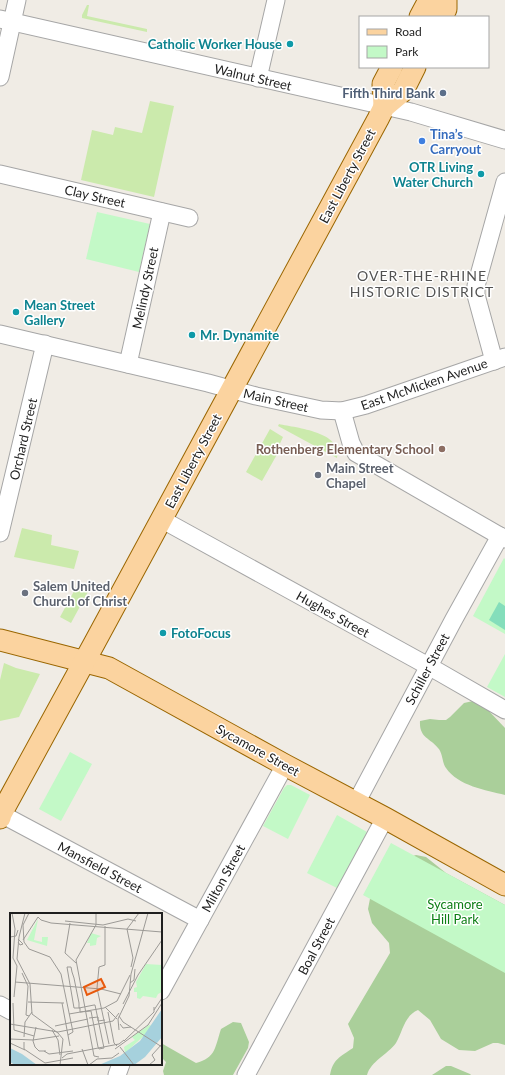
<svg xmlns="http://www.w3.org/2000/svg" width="505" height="1075" viewBox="0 0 505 1075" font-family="Lato,sans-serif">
  <rect width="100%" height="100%" fill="#f0ece5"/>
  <g fill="#cbeaac">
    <path d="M 87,5 L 89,5 L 87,16 L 147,29 L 147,32 L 82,18 L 82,15 Z"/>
    <path d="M 150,101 L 174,106 L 154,197 L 81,180 L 92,130 L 113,135 L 115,127 L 142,133 Z"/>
    <path d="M 279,424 C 297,428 343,432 337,458 L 278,426 Z"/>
    <path d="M 270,429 L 283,437 L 277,450 L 279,451 L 262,481 L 246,472 Z"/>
    <path d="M 22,528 L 52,535 L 51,545 L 79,551 L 74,569 L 14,557 Z"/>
    <path d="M 79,582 L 90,588 L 71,623 L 60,617 Z"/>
    <path d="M 4,663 L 16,668 L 40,674 L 19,717 L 0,721 L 0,680 Z"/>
  </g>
  <g fill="#aacf9a">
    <path d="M 473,701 L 486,708 L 505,728 L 505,795 C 486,790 458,786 446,768 C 442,763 443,753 438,748 C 430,738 419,738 420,721 L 430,719 L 439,720 L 446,720 L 450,717 L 464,703 Z"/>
    <path d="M 416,855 L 426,857 L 446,873 L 505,905 L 505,1045 L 498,1043 L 493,1043 L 475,1051 L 459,1050 L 441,1039 L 430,1020 L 418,1010 C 404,1016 403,1031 396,1043 C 387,1055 371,1061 367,1075 L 330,1075 C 333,1059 340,1057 353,1048 L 354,1038 L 348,1024 L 390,953 L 389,943 L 372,923 L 368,909 L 373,883 L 401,860 Z"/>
    <path d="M 233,1022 L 241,1023 L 249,1042 L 248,1048 L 233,1075 L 164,1075 L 163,1071 L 166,1062 L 161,1057 L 161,1043 L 196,1063 C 216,1058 215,1047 221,1029 Z"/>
    <path d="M 446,1066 L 451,1066 L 470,1074 L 471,1075 L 432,1075 Z"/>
  </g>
  <g fill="#c3f9c7">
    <path d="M 97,212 L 150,224 L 139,272 L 86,259 Z"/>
    <path d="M 504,558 L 505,559 L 505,634 L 473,616 Z"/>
    <path d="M 505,654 L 505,697 L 487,687 Z"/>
    <path d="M 70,752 L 92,764 L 61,821 L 39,809 Z"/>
    <path d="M 287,785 L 291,785 L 310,795 L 288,839 L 263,826 L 284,788 Z"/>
    <path d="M 337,815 L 367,832 L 337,888 L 307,873 Z"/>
    <path d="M 391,843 L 505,905 L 505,973 L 363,895 Z"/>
  </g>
  <path fill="#84debb" d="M 499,602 L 505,606 L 505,630 L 489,620 Z"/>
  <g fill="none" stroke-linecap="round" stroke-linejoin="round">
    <defs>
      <g id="minor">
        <path d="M 0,19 L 411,112 L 505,140"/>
        <path d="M 0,77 L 17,0"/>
        <path d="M 258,78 L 276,0"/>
        <path d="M 0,174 L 189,218"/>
        <path d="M 0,334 L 208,383 L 256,396 L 321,410 L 342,411 L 366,405 L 505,357"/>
        <path d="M 494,361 L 476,295 L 476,286 L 505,182"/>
        <path d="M 128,364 L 162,212"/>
        <path d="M 342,411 L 351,443 L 356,453 L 505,539"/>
        <path d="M 161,519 L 439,672 L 505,710"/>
        <path d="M 0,533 L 45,344"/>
        <path d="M 356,803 L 454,619 L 500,536"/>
        <path d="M 1,814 L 200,920"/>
        <path d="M 161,991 L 285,765"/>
        <path d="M 0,1005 L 11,1011"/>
        <path d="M 117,1075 L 121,1064"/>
        <path d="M 246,1075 L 385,818"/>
      </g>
      <g id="major">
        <path d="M 420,17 L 429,0"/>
        <path d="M 442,17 L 446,9 L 446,0"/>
        <path d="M 384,107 L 383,84 L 392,67"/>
        <path d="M 0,640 L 109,668 L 285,765 L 385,818 L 505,885"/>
        <path d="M 0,818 L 1,814 L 95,642 L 378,119 L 384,107 L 403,91 L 415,67"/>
      </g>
    </defs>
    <use href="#minor" stroke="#a6a6a6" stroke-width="19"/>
    <use href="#major" stroke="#9a6601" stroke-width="23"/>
    <use href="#minor" stroke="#fff" stroke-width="17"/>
    <use href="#major" stroke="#fbd39f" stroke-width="21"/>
  </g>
  <g fill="#0f9aa8" stroke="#fff" stroke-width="1.5">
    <circle cx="290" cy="44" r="4"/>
    <circle cx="481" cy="174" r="4"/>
    <circle cx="16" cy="312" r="4"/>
    <circle cx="192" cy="335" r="4"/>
    <circle cx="163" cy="633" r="4"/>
  </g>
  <circle fill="#5c6f8a" stroke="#fff" stroke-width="1.5" cx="443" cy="93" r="4"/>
  <circle fill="#3f7fe0" stroke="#fff" stroke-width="1.5" cx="422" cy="141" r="4"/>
  <circle fill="#8d6e63" stroke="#fff" stroke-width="1.5" cx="442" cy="449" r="4"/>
  <g fill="#6b7280" stroke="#fff" stroke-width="1.5">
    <circle cx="318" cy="475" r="4"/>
    <circle cx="25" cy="593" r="4"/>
  </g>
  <g text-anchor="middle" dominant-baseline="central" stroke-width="3" stroke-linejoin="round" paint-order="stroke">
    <g font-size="13" font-weight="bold" fill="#0d838f" stroke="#fff" text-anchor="start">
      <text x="282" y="44" text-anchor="end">Catholic Worker House</text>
      <text x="473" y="167" text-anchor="end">OTR Living<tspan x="473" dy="15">Water Church</tspan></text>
      <text x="24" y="305">Mean Street<tspan x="24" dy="15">Gallery</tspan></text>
      <text x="200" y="335">Mr. Dynamite</text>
      <text x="171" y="633">FotoFocus</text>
    </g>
    <g font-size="13" fill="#1f1f1f" stroke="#fff">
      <text transform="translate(253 77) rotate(13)">Walnut Street</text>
      <text transform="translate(347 176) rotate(-62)">East Liberty Street</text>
      <text transform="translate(95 196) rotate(13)">Clay Street</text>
      <text transform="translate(145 288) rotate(-78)">Melindy Street</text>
      <text transform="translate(424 384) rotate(-19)">East McMicken Avenue</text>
      <text transform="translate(276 400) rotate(13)">Main Street</text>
      <text transform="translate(23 439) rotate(-77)">Orchard Street</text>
      <text transform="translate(193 461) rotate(-62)">East Liberty Street</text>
      <text transform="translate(333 614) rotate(29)">Hughes Street</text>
      <text transform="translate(427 669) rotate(-62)">Schiller Street</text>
      <text transform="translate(258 750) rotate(29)">Sycamore Street</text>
      <text transform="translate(100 867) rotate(28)">Mansfield Street</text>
      <text transform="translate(223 878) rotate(-61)">Milton Street</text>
      <text transform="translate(316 946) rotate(-62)">Boal Street</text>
    </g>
    <g font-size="13" font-weight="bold" fill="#4e5e75" stroke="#fff" text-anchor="end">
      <text x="435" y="93">Fifth Third Bank</text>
    </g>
    <g font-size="13" font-weight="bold" fill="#366cbe" stroke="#fff" text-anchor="start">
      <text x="430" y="134">Tina’s<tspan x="430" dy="15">Carryout</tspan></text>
    </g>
    <g font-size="13" font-weight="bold" fill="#785e54" stroke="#fff" text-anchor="end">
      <text x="434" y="449">Rothenberg Elementary School</text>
    </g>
    <g font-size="13" font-weight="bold" fill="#5b616d" stroke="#fff" text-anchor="start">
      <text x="326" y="468">Main Street<tspan x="326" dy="15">Chapel</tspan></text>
      <text x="33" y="586">Salem United<tspan x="33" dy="15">Church of Christ</tspan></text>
    </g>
    <g font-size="13" fill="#0c7e14" stroke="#fff">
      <text x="455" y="904">Sycamore<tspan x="455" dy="15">Hill Park</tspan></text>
    </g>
    <g font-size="14" letter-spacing="1" fill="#525252" stroke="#fff">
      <text x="422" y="275">OVER-THE-RHINE<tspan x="422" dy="16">HISTORIC DISTRICT</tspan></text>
    </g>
  </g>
  <g transform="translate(10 913)">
    <rect width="152" height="152" fill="#f0ece5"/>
    <path d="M 28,6 L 24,27 L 32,29 L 32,24 L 38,24 L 37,33 L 17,27 ZM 81,20 L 91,23 L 87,25 L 86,32 L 80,33 L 80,30 L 77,30 ZM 136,51 L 152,52 L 152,79 L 148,81 L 146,85 L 133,83 L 130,86 L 127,85 L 127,79 L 124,79 L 124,75 L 127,74 L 126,69 ZM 139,112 L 142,113 L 138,119 L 115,140 L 114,134 L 125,127 L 122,124 Z" fill="#c3f9c7"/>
    <path d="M 152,96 L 152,124 L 135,144 L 124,152 L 89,152 L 110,143 L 130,128 ZM 0,135 L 12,141 L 27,152 L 5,152 L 0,149 Z" fill="#a6d1dd"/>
    <path fill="none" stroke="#9c9a96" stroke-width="1" d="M 2,0 L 5,16 L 3,45 L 7,53 L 4,84M 15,0 L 9,24 L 7,46 L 20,71 L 22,101 L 48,120 L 53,126 L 50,152M 19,0 L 13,12 L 14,29 L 19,36 L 40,44 L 51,61 L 63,119 L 58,122M 86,0 L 86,12 L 66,47 L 84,143 L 89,144M 55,8 L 93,12 L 118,6 L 126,8M 60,10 L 55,40 L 66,50M 95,13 L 95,52 L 89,54 L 87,75 L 99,131M 0,24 L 6,23 L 8,17M 8,26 L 13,31 L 10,32 L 8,29M 13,27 L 28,4 L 31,7 L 41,10 L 152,19M 121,54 L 123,45 L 117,16 L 129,0M 12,60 L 18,73 L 16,102 L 19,103M 5,69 L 91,76 L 111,81M 120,70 L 124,67 L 125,56M 18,89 L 54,90M 3,90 L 4,117 L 24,123M 52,90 L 60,133M 113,91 L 128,62 L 152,27M 95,94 L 107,106M 144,97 L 152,85M 98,99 L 104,130 L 107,133M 59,101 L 94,95 L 107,88 L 120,62M 109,103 L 113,109 L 152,134M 79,105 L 88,104 L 88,108 L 95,107M 0,111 L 48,119 L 103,108 L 109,100M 110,111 L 113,115 L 121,114M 45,113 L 78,106M 26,114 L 23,128 L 25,134 L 29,138 L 36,138M 42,117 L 48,127 L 50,142M 109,117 L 108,106 L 119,83 L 121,61 L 138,0M 14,124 L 15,109 L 22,99M 0,126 L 23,127 L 49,123M 114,128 L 144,99 L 144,94M 14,129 L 14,136 L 35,150M 0,130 L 15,137M 88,134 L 89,136 L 94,135 L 85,92 L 84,92 L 69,95 L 64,95 L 57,54 L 61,54 L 62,59 L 64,65 L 69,90 L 69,95 L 70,95 L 70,99 L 81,98 L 88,134M 110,134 L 124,152M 72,136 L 78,152M 105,136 L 138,112 L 152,90M 34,138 L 39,141 L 63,138M 52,145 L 57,141 L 109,131 L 114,127M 35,150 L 63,145M 79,152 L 87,146 L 102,145 L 109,140M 139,152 L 145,147 L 142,142 L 152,131"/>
    <path fill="#e8590c" fill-opacity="0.15" stroke="#e8590c" stroke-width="2" d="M 91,66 L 95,74 L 77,82 L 74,74 Z"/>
    <rect width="152" height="152" fill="none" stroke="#1f1f1f" stroke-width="2"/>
  </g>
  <rect x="359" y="16" width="130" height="52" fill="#ffffff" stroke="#a5a5a5"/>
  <rect x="367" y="29" width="20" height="6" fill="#fbd39f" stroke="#a5a5a5"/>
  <text x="395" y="36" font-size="12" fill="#1f1f1f">Road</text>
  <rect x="367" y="46" width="20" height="12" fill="#c3f9c7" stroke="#a5a5a5"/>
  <text x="395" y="56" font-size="12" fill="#1f1f1f">Park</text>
</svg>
